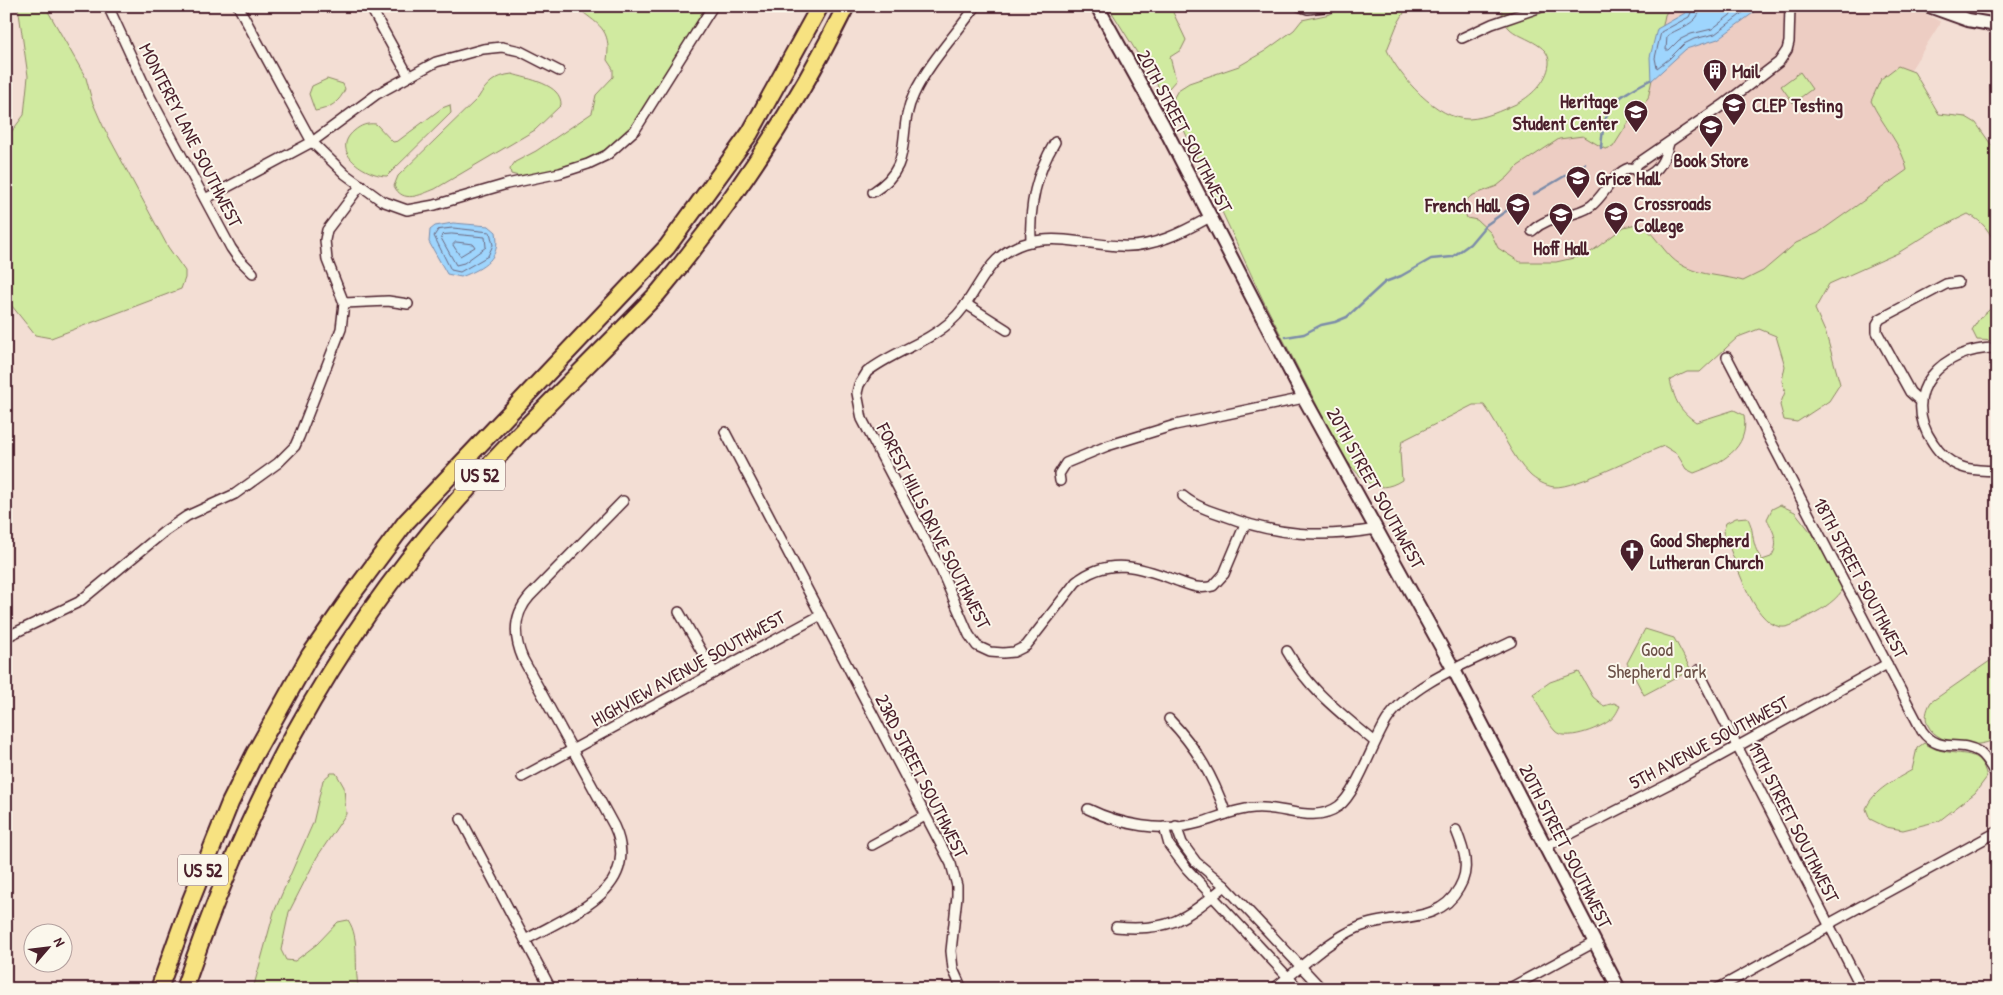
<svg xmlns="http://www.w3.org/2000/svg" width="2003" height="995" viewBox="0 0 2003 995" font-family="'Patrick Hand',sans-serif">
  <rect width="100%" height="100%" fill="#f3ded4"/>
  <filter id="ink" filterUnits="userSpaceOnUse"><feTurbulence type="fractalNoise" baseFrequency=".02" numOctaves="2"/><feDisplacementMap in="SourceGraphic" scale="10" xChannelSelector="R" yChannelSelector="G"/><feConvolveMatrix kernelMatrix="1 2 1 2 8 2 1 2 1" color-interpolation-filters="sRGB"/></filter>
  <g filter="url(#ink)">
    <path fill="#edcdc3" d="M 1571,6 L 1910,6 L 1941,22 L 1910,71 L 1977,201 L 1486,392 L 1254,269 L 1586,94 Z"/>
    <g fill="#d0eaa0" stroke="#8d8466">
      <path d="M 18,6 L 45,6 L 86,78 L 92,101 L 103,126 L 168,247 L 185,271 L 185,278 L 181,289 L 51,338 L 35,335 L 12,306 L 6,304 L 6,139 L 24,115 L 28,76 Z"/>
      <path d="M 575,6 L 718,6 L 653,108 L 608,148 L 587,159 L 551,171 L 519,176 L 511,174 L 510,169 L 515,162 L 536,151 L 592,113 L 596,95 L 613,77 L 613,69 L 607,60 C 612,28 598,25 575,6 Z"/>
      <path d="M 1108,6 L 1170,6 L 1186,40 L 1181,50 L 1170,57 L 1176,80 L 1169,88 L 1159,88 Z"/>
      <path d="M 1346,6 L 1408,6 L 1397,25 L 1387,50 C 1399,76 1437,120 1469,119 C 1486,118 1500,111 1516,104 C 1530,97 1547,82 1549,64 C 1551,43 1519,39 1509,28 C 1503,22 1502,13 1501,6 L 1670,6 L 1665,15 L 1648,99 L 1632,117 L 1613,147 L 1605,149 L 1583,136 L 1559,139 L 1518,166 L 1508,177 L 1497,186 L 1471,196 L 1462,205 L 1467,218 L 1477,220 L 1491,233 L 1498,248 L 1520,262 L 1556,262 L 1587,255 L 1624,227 L 1640,223 C 1654,234 1660,246 1672,258 C 1691,276 1719,274 1743,281 L 1763,271 L 1796,243 L 1818,233 L 1907,170 C 1902,144 1882,125 1871,101 L 1881,79 L 1898,66 L 1914,72 L 1939,114 L 1966,117 L 1976,123 L 1997,153 L 1997,248 C 1990,232 1984,222 1968,214 L 1935,230 L 1898,253 L 1829,284 L 1815,309 L 1826,334 L 1840,384 L 1829,401 L 1797,422 L 1784,420 L 1780,405 L 1785,392 L 1782,381 L 1785,366 L 1776,336 L 1759,329 L 1738,337 L 1700,372 L 1687,372 L 1670,380 C 1675,401 1679,410 1696,422 L 1734,410 L 1744,415 C 1750,449 1721,463 1694,473 L 1686,469 L 1677,454 L 1664,446 C 1638,455 1577,488 1554,487 C 1546,486 1535,480 1530,475 C 1511,457 1500,426 1484,405 L 1473,405 L 1402,441 L 1400,452 L 1402,480 C 1374,498 1360,477 1343,456 L 1263,300 L 1177,115 L 1172,101 L 1178,90 L 1189,83 L 1239,66 L 1265,51 L 1294,30 L 1302,20 L 1330,14 Z"/>
      <path d="M 1800,72 L 1812,89 L 1793,103 L 1781,86 Z"/>
      <path d="M 512,74 C 528,79 562,84 561,105 L 535,130 L 435,189 C 420,195 403,204 394,186 L 398,176 L 478,98 C 487,83 495,76 512,74 Z"/>
      <path d="M 327,79 L 343,84 L 345,89 C 340,102 329,109 315,111 L 309,94 L 312,86 Z"/>
      <path d="M 450,105 L 451,113 L 387,176 C 366,176 329,152 354,131 C 361,125 367,123 376,124 L 393,142 L 398,141 L 442,108 Z"/>
      <path d="M 1997,303 L 1997,341 L 1977,340 L 1972,330 L 1979,319 Z"/>
      <path d="M 1780,505 L 1795,512 L 1817,540 L 1839,580 L 1842,591 C 1832,604 1819,611 1805,618 C 1798,622 1789,628 1781,627 C 1751,623 1735,556 1723,532 L 1726,523 L 1736,518 L 1747,517 C 1756,532 1749,541 1762,560 L 1771,557 C 1780,544 1774,532 1767,519 L 1772,509 Z"/>
      <path d="M 1645,629 L 1674,638 L 1691,670 L 1644,695 L 1627,663 Z"/>
      <path d="M 1997,656 L 1997,738 C 1973,754 1908,740 1931,702 Z"/>
      <path d="M 1579,672 L 1593,697 L 1604,706 L 1614,703 L 1620,706 C 1617,712 1615,717 1609,721 C 1598,729 1565,742 1555,731 C 1546,721 1539,706 1533,694 L 1550,682 Z"/>
      <path d="M 1924,743 C 1929,746 1934,749 1939,750 C 1963,757 1980,747 1987,777 L 1975,793 L 1939,821 L 1903,830 L 1886,827 L 1870,819 L 1866,809 C 1873,790 1895,780 1912,770 L 1917,748 Z"/>
      <path d="M 331,773 L 336,773 L 344,787 L 346,814 L 317,857 L 289,912 L 281,950 L 286,960 L 295,961 L 317,944 L 338,922 L 348,920 C 361,939 353,967 359,989 L 253,989 L 274,912 L 313,823 L 323,780 Z"/>
    </g>
    <g fill="#9ed5fd" stroke="#7c8ca9">
      <path d="M 1691,6 L 1758,6 L 1753,13 L 1718,39 L 1686,49 L 1651,81 L 1650,57 L 1657,29 L 1685,13 Z"/>
      <path d="M 453,223 L 489,226 L 496,232 C 501,259 484,268 461,277 L 447,274 L 429,242 L 430,230 L 435,226 Z"/>
    </g>
    <g fill="none" stroke-linecap="round" stroke-linejoin="round">
      <g stroke="#6c687f" stroke-width="1">
        <path d="M 1694,6 L 1689,17 L 1661,32 L 1655,58 L 1657,68 L 1669,59 L 1684,44 L 1694,39 L 1715,34 L 1752,6"/>
        <path d="M 1701,6 C 1699,25 1679,27 1667,36 L 1666,50 L 1669,50 L 1679,40 L 1691,34 L 1712,29 L 1742,6"/>
        <path d="M 453,228 L 490,232 L 493,245 L 488,256 L 460,272 L 451,270 L 434,236 L 438,230 Z"/>
        <path d="M 452,234 L 485,237 L 486,247 L 464,263 L 456,265 L 441,238 L 442,235 Z"/>
        <path d="M 456,242 L 473,244 L 475,247 L 460,256 L 453,245 Z"/>
      </g>
      <g stroke="#7c8ca9" stroke-width="2.5">
        <path d="M 1601,148 C 1604,105 1613,99 1650,80"/>
        <path d="M 1534,194 L 1585,164"/>
        <path d="M 1286,337 L 1304,334 L 1321,325 L 1335,322 L 1347,317 L 1385,282 L 1401,276 L 1431,259 L 1452,257 L 1470,244 L 1486,225 L 1522,200"/>
      </g>
      <defs>
        <g id="street">
          <path d="M 108,6 L 149,95 L 231,248 L 238,258 L 253,273"/>
          <path d="M 238,6 L 312,142 L 345,174 L 382,201 L 407,210 L 435,205 L 507,184 L 560,173 L 588,164 L 607,155 L 635,130 L 713,6"/>
          <path d="M 370,6 L 408,75"/>
          <path d="M 1299,6 L 1308,9 L 1330,6"/>
          <path d="M 1462,38 L 1492,24 L 1544,6"/>
          <path d="M 1669,143 C 1665,158 1660,172 1644,177 L 1638,174 L 1635,169 L 1637,164 L 1723,105 L 1779,62 L 1787,50 L 1789,42 L 1790,6"/>
          <path d="M 873,192 C 917,165 895,133 914,94 C 928,64 956,34 976,6"/>
          <path d="M 205,199 L 312,142 L 377,94 L 436,62 L 483,49 L 502,47 L 520,51 L 559,71"/>
          <path d="M 1210,217 C 1183,232 1153,248 1121,246 C 1091,245 1059,235 1030,242 C 982,253 981,296 949,323 C 925,344 892,352 867,372 L 859,385 L 857,393 L 862,419 L 941,570 L 969,635 L 977,646 L 990,652 L 1003,653 L 1014,652 L 1026,646 L 1076,582 C 1108,556 1141,567 1175,580 C 1189,585 1198,590 1213,586 L 1224,574 L 1245,524"/>
          <path d="M 1532,231 C 1551,213 1572,219 1591,206 C 1605,195 1613,173 1629,168 L 1635,169"/>
          <path d="M 1031,242 C 1029,205 1036,174 1055,142"/>
          <path d="M 344,303 L 388,301 L 408,304"/>
          <path d="M 966,304 L 1007,330"/>
          <path d="M 1997,348 C 1943,347 1898,392 1933,443 C 1940,454 1950,463 1962,467 C 1973,471 1985,470 1997,471"/>
          <path d="M 1727,357 L 1922,731 C 1940,755 1959,739 1979,752 C 1987,758 1992,768 1997,777"/>
          <path d="M 1920,401 L 1910,392 L 1877,332 L 1877,324 L 1880,319 L 1946,284 L 1958,282"/>
          <path d="M 725,432 L 951,864 L 957,886 L 957,896 L 951,951 L 953,969 L 962,989"/>
          <path d="M 1060,481 L 1059,474 L 1066,463 L 1107,446 L 1175,425 L 1304,398"/>
          <path d="M 1183,496 C 1195,506 1210,511 1225,516 C 1277,536 1322,538 1377,529"/>
          <path d="M 679,612 L 714,673"/>
          <path d="M 6,637 L 79,602 L 165,531 L 187,516 L 235,494 L 278,463 L 295,446 L 299,437 L 341,329 L 344,303 L 327,260 L 325,240 L 327,230 L 361,185"/>
          <path d="M 1287,651 C 1309,690 1342,714 1375,742"/>
          <path d="M 1698,670 L 1862,989"/>
          <path d="M 1169,719 C 1196,747 1213,776 1226,814"/>
          <path d="M 522,777 L 821,615"/>
          <path d="M 1088,809 C 1121,825 1162,833 1199,823 C 1217,818 1235,809 1254,808 C 1282,805 1313,825 1339,806 C 1357,792 1373,742 1387,720 C 1412,682 1471,662 1511,642"/>
          <path d="M 461,819 L 551,989"/>
          <path d="M 1176,826 L 1182,843 L 1196,862 L 1225,886 L 1322,989"/>
          <path d="M 1164,827 L 1169,845 L 1187,869 L 1299,989"/>
          <path d="M 872,845 L 925,816"/>
          <path d="M 1545,847 L 1669,784 L 1887,664"/>
          <path d="M 1116,927 C 1170,932 1185,919 1225,886"/>
          <path d="M 525,940 C 569,915 644,890 614,826 L 523,659 C 513,636 513,615 530,596 L 623,501"/>
          <path d="M 1273,989 C 1300,969 1326,942 1357,928 C 1391,912 1438,927 1459,888 C 1471,868 1464,850 1456,830"/>
          <path d="M 1508,989 L 1595,942"/>
          <path d="M 1717,989 L 1825,929 L 1834,921 L 1997,832"/>
        </g>
        <g id="secondary">
          <path d="M 1097,6 L 1163,125 L 1304,398 L 1454,670 L 1619,989"/>
          <path d="M 1929,6 L 1968,20 L 1997,25"/>
        </g>
        <g id="highway">
          <path d="M 159,989 L 191,900 L 230,803 L 254,755 L 310,655 L 353,593 L 406,522 L 667,247 L 750,133 L 820,6"/>
          <path d="M 184,989 C 245,808 329,646 456,502 C 520,429 591,363 658,293 C 732,204 795,110 846,6"/>
        </g>
      </defs>
      <use href="#street" stroke="#4a1f2b" stroke-width="12"/>
      <use href="#secondary" stroke="#4a1f2b" stroke-width="16"/>
      <use href="#highway" stroke="#4a1f2b" stroke-width="20"/>
      <use href="#street" stroke="#fbf7ec" stroke-width="9"/>
      <use href="#secondary" stroke="#fbf7ec" stroke-width="12"/>
      <use href="#highway" stroke="#f7e281" stroke-width="16"/>
    </g>
  </g>
  <defs>
    <symbol id="building-pin" viewBox="-11 -11 22 30"><path d="M0 17L-7.5 6A9.5 9.5 0 1 1 7.5 6Z" fill="#4a1f2b" stroke="#fbf7ec"/><path d="M-4-6H4V6H1V3H-1V6H-4ZM-2.5-4.3h1.7v1.8h-1.7ZM.8-4.3h1.7v1.8H.8ZM-2.5-1h1.7V.8h-1.7ZM.8-1h1.7V.8H.8Z" fill="#fff"/></symbol>
    <symbol id="university-pin" viewBox="-11 -11 22 30"><path d="M0 17L-7.5 6A9.5 9.5 0 1 1 7.5 6Z" fill="#4a1f2b" stroke="#fbf7ec"/><path d="M0-5L7-2L0 1L-7-2ZM-4 1L0 2.5L4 1V4Q0 6-4 4Z" fill="#fff"/></symbol>
    <symbol id="church-pin" viewBox="-11 -11 22 30"><path d="M0 17L-7.5 6A9.5 9.5 0 1 1 7.5 6Z" fill="#4a1f2b" stroke="#fbf7ec"/><path d="M-1.2-6h2.4v3.5h3.3v2.4h-3.3V6h-2.4V-.1h-3.3v-2.4h3.3Z" fill="#fff"/></symbol>
  </defs>
  <g fill-rule="evenodd">
    <use href="#building-pin" x="1701" y="57" width="28" height="38"/>
    <use href="#university-pin" x="1720" y="91" width="28" height="38"/>
    <use href="#university-pin" x="1622" y="98" width="28" height="38"/>
    <use href="#university-pin" x="1697" y="113" width="28" height="38"/>
    <use href="#university-pin" x="1564" y="164" width="28" height="38"/>
    <use href="#university-pin" x="1504" y="191" width="28" height="38"/>
    <use href="#university-pin" x="1602" y="200" width="28" height="38"/>
    <use href="#university-pin" x="1547" y="201" width="28" height="38"/>
    <use href="#church-pin" x="1618" y="537" width="28" height="38"/>
  </g>
  <g text-anchor="middle" dominant-baseline="central" stroke-width="4" stroke-linejoin="round" paint-order="stroke">
    <g fill="#fbf7ec" stroke="#7f6065" stroke-width="1">
      <rect x="455" y="459.5" width="50" height="31" rx="4"/>
      <rect x="178" y="854.5" width="50" height="31" rx="4"/>
    </g>
    <g font-size="18" font-weight="bold" fill="#4a1f2b">
      <text x="480" y="475">US 52</text>
      <text x="203" y="870">US 52</text>
    </g>
    <g font-size="19" font-weight="bold" fill="#4a1f2b" stroke="#fbf7ec" text-anchor="start">
      <text x="1732" y="71">Mail</text>
      <text x="1618" y="101" text-anchor="end">Heritage<tspan x="1618" dy="22">Student Center</tspan></text>
      <text x="1752" y="105">CLEP Testing</text>
      <text x="1711" y="160" text-anchor="middle">Book Store</text>
      <text x="1596" y="178">Grice Hall</text>
      <text x="1634" y="203">Crossroads<tspan x="1634" dy="22">College</tspan></text>
      <text x="1500" y="205" text-anchor="end">French Hall</text>
      <text x="1561" y="248" text-anchor="middle">Hoff Hall</text>
      <text x="1650" y="540">Good Shepherd<tspan x="1650" dy="22">Lutheran Church</tspan></text>
    </g>
    <g font-size="19" fill="#4a1f2b" stroke="#fbf7ec">
      <text transform="translate(1185 131) rotate(62)">20TH STREET SOUTHWEST</text>
      <text transform="translate(191 135) rotate(63)">MONTEREY LANE SOUTHWEST</text>
      <text transform="translate(1376 488) rotate(61)">20TH STREET SOUTHWEST</text>
      <text transform="translate(934 526) rotate(63)">FOREST HILLS DRIVE SOUTHWEST</text>
      <text transform="translate(1861 578) rotate(62)">18TH STREET SOUTHWEST</text>
      <text transform="translate(688 668) rotate(-29)">HIGHVIEW AVENUE SOUTHWEST</text>
      <text transform="translate(1709 742) rotate(-28)">5TH AVENUE SOUTHWEST</text>
      <text transform="translate(922 776) rotate(63)">23RD STREET SOUTHWEST</text>
      <text transform="translate(1794 822) rotate(63)">19TH STREET SOUTHWEST</text>
      <text transform="translate(1566 846) rotate(63)">20TH STREET SOUTHWEST</text>
    </g>
    <g font-size="19" fill="#6c5248" stroke="#fbf7ec">
      <text x="1657" y="649">Good<tspan x="1657" dy="22">Shepherd Park</tspan></text>
    </g>
  </g>
  <rect width="2003" height="995" fill="none" stroke="#fbf7ec" stroke-width="25"/>
  <rect x="12" y="12" width="1978" height="970" fill="none" stroke="#4a1f2b" stroke-width="2" filter="url(#ink)"/>
  <g transform="translate(48 948) rotate(62)"><circle r="24" fill="#fbf7ec" stroke="#b4a19f"/>
  <path d="M0-4L9 19L0 12L-9 19Z" fill="#4a1f2b"/>
  <text y="-8" font-size="14" font-weight="bold" text-anchor="middle" fill="#4a1f2b">N</text>
  </g>
</svg>
